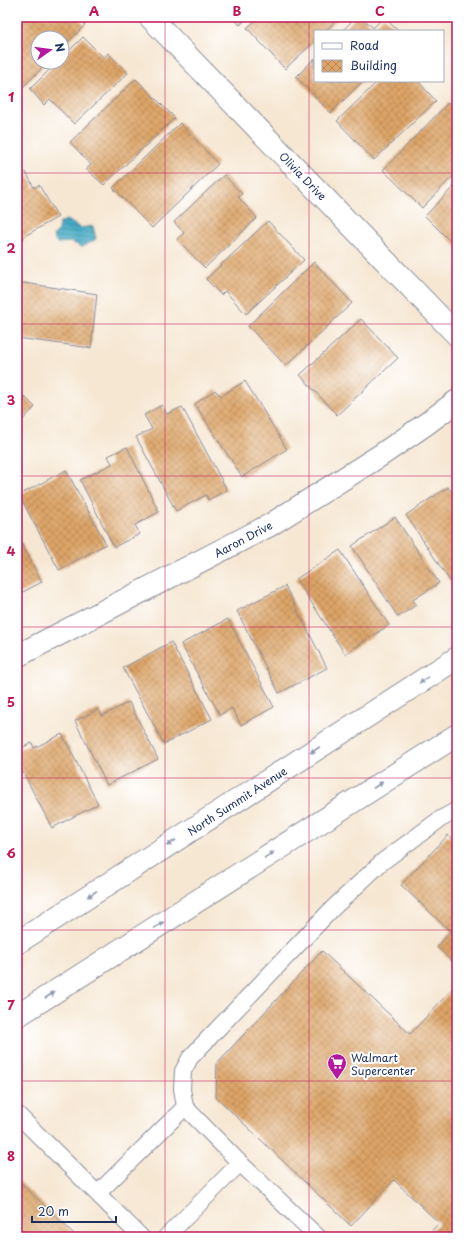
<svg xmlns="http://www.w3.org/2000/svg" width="474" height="1254" viewBox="0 0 474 1254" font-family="'Playpen Sans',sans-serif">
  <defs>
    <pattern id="water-rules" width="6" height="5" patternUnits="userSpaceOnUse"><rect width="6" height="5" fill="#44abc4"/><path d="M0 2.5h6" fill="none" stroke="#388ca2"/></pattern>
    <pattern id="building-cross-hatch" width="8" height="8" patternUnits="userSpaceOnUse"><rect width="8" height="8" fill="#dea567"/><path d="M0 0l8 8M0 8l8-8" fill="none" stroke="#b38758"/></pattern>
  </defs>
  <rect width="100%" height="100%" fill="#fff"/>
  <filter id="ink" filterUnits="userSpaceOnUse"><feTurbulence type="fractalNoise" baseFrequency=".025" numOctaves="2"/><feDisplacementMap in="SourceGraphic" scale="8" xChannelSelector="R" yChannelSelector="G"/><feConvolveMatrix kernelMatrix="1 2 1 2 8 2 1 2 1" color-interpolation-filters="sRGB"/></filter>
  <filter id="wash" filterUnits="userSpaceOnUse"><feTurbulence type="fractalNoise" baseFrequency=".012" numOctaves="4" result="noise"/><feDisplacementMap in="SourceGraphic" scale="16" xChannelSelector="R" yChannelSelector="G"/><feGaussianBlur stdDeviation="0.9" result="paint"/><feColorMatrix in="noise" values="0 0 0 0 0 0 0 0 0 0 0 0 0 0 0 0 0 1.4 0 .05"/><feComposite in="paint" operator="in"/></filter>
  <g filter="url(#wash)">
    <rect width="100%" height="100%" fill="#f6e7d3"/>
    <path fill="url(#water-rules)" stroke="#306d91" d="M 66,220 L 81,228 L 93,226 L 96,239 L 82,247 L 71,242 L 57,243 L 53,236 L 57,232 L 60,223 Z"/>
    <g id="blocks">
      <g fill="url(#building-cross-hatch)">
        <path d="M 17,17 L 77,17 L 85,25 L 62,48 L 62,38 L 38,38 L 38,62 L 48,62 L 20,90 L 17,87 Z"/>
        <path d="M 232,17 L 248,17 L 240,25 Z"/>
        <path d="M 259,17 L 340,17 L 325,31 L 315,31 L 315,41 L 285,69 L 247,28 Z"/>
        <path d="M 356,17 L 362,17 L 373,28 L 384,17 L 398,31 L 342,31 Z"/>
        <path d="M 83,37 L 104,58 L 108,53 L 128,73 L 74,124 L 50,99 L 44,105 L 30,89 L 57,62 L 62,62 L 62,58 Z"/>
        <path d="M 315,58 L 315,81 L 363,81 L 331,113 L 296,77 Z"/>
        <path d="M 136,79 L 175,118 L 104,185 L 86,169 L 91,165 L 70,142 Z"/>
        <path d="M 378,81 L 418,81 L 436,101 L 374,160 L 337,121 Z"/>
        <path d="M 448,103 L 457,112 L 457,172 L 422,208 L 383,170 Z"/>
        <path d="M 180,123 L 218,164 L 152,228 L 113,188 Z"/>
        <path d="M 26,172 L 34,188 L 39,185 L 58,217 L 23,237 L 24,239 L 17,244 L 17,177 Z"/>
        <path d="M 224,175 L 242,194 L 238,197 L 257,218 L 205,268 L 177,239 L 184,233 L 174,222 Z"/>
        <path d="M 457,183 L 457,248 L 425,216 Z"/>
        <path d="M 268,221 L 304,260 L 246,314 L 225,291 L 221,295 L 206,279 Z"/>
        <path d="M 314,262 L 352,303 L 286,366 L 248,326 Z"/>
        <path d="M 17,282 L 97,294 L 91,348 L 17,338 Z"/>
        <path d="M 361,319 L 398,358 L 337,415 L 300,375 Z"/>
        <path d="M 245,381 L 287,449 L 242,477 L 195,404 L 215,390 L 221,396 Z"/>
        <path d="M 17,389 L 35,407 L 17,426 Z"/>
        <path d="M 162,405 L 167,414 L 182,407 L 227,490 L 208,500 L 206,495 L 176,511 L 136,437 L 152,429 L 144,415 Z"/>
        <path d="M 127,447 L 159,512 L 135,525 L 140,534 L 114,547 L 80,480 L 112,464 L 108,456 Z"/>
        <path d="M 66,470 L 106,544 L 59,570 L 19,495 Z"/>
        <path d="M 448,487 L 457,500 L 457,577 L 450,581 L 406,515 Z"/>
        <path d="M 395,517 L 439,583 L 413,600 L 416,605 L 398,617 L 352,546 Z"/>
        <path d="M 17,535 L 42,582 L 17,595 Z"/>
        <path d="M 340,550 L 389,625 L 345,654 L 296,579 Z"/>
        <path d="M 285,586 L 327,668 L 279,693 L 237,611 Z"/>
        <path d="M 228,619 L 274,707 L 241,725 L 232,708 L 220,715 L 181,644 Z"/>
        <path d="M 171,642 L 212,719 L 164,744 L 123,668 Z"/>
        <path d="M 129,702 L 158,759 L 107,785 L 75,721 L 99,709 L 102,716 Z"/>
        <path d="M 62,734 L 98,804 L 52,828 L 17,761 L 17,750 L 32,743 L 34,748 Z"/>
        <path d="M 448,835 L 457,843 L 457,966 L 437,947 L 451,932 L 401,885 Z"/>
        <path d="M 322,951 L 410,1034 L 457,984 L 457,1237 L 426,1237 L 439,1223 L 394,1180 L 351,1226 L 216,1097 L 217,1063 Z"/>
        <path d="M 17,1179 L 77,1237 L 17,1237 Z"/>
      </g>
    </g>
  </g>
  <g filter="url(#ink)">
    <use href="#blocks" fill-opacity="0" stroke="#888b98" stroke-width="1"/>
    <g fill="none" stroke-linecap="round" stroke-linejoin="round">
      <defs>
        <g id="service">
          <path d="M 17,1114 L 141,1237"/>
          <path d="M 98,1193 L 185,1107"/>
          <path d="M 166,1237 L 240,1163"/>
          <path d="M 318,1237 L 240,1163 L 185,1107 L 182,1089 L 183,1071 L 190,1058 L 204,1043 L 332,909 L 382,862 L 439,820 L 457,810"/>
        </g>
        <g id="minor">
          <path d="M 150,17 L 457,335"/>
          <path d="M 17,656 L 270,525 L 381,455 L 426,424 L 457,401"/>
        </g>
        <g id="secondary">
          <path d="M 17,943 L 457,658"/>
          <path d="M 17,1016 L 457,735"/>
        </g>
      </defs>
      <use href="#service" stroke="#888b98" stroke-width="18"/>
      <use href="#minor" stroke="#888b98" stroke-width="24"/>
      <use href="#secondary" stroke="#888b98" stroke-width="24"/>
      <use href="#service" stroke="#fff" stroke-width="16"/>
      <use href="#minor" stroke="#fff" stroke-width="22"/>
      <use href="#secondary" stroke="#fff" stroke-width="22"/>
    </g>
    <defs><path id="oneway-solid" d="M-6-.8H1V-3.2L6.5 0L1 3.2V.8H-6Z"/></defs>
    <g fill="#8d97ae">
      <use href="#oneway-solid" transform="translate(424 680) rotate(147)"/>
      <use href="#oneway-solid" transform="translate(315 750) rotate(147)"/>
      <use href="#oneway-solid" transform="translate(378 785) rotate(-33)"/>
      <use href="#oneway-solid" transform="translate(171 843) rotate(147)"/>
      <use href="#oneway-solid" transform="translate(269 855) rotate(-33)"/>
      <use href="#oneway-solid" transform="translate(92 894) rotate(147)"/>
      <use href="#oneway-solid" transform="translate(159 925) rotate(-33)"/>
      <use href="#oneway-solid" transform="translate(50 995) rotate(-33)"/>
    </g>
  </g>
  <path fill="none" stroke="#c2185b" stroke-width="1" stroke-opacity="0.55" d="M 165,17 L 165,1237M 309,17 L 309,1237M 17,173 L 457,173M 17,324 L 457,324M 17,476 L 457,476M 17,627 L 457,627M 17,778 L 457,778M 17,930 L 457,930M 17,1081 L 457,1081"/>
  <defs>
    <symbol id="supermarket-pin" viewBox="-11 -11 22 30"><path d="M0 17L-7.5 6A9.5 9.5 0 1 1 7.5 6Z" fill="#b5179e" stroke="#fff"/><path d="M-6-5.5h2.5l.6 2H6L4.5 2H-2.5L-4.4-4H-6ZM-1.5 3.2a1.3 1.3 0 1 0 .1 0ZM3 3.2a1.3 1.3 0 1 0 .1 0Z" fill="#fff"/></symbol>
  </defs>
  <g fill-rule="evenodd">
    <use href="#supermarket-pin" x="326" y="1052" width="22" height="30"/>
  </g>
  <g text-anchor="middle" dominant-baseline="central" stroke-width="4" stroke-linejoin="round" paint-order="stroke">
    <g font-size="11" fill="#1b2f5e" stroke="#fff">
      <text transform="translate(303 176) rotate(46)">Olivia Drive</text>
      <text transform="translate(243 539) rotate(-28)">Aaron Drive</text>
      <text transform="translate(237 801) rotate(-33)">North Summit Avenue</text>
    </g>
    <g font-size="11" fill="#1b2f5e" stroke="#fff" text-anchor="start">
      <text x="351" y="1057">Walmart<tspan x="351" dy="13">Supercenter</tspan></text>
    </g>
  </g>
  <rect width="474" height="1254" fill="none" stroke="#fff" stroke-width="44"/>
  <rect x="314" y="30" width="130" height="52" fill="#ffffff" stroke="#a4acbf"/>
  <rect x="322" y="43" width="20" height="6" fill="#ffffff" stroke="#a4acbf"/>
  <text x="350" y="50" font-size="12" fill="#1b2f5e">Road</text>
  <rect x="322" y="60" width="20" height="12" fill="url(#building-cross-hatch)" stroke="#a4acbf"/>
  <text x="350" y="70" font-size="12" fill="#1b2f5e">Building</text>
  <g transform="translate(50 50) rotate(76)"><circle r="19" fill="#ffffff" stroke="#a4acbf"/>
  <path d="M0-3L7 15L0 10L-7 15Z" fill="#b5179e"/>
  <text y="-6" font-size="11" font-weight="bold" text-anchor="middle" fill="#1b2f5e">N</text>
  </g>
  <path d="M32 1216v6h84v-6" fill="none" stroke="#1b2f5e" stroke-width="2"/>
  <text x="38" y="1216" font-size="12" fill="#1b2f5e" stroke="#ffffff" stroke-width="3" paint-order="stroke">20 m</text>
  <rect x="22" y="22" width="430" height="1210" fill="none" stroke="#c2185b" stroke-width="1.5"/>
  <g font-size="13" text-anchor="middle" font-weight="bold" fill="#c2185b">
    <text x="94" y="16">A</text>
    <text x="237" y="16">B</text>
    <text x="380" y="16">C</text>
    <text x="11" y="102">1</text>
    <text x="11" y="253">2</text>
    <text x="11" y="405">3</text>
    <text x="11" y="556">4</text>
    <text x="11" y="707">5</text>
    <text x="11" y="858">6</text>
    <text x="11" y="1010">7</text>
    <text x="11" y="1161">8</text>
  </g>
</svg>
